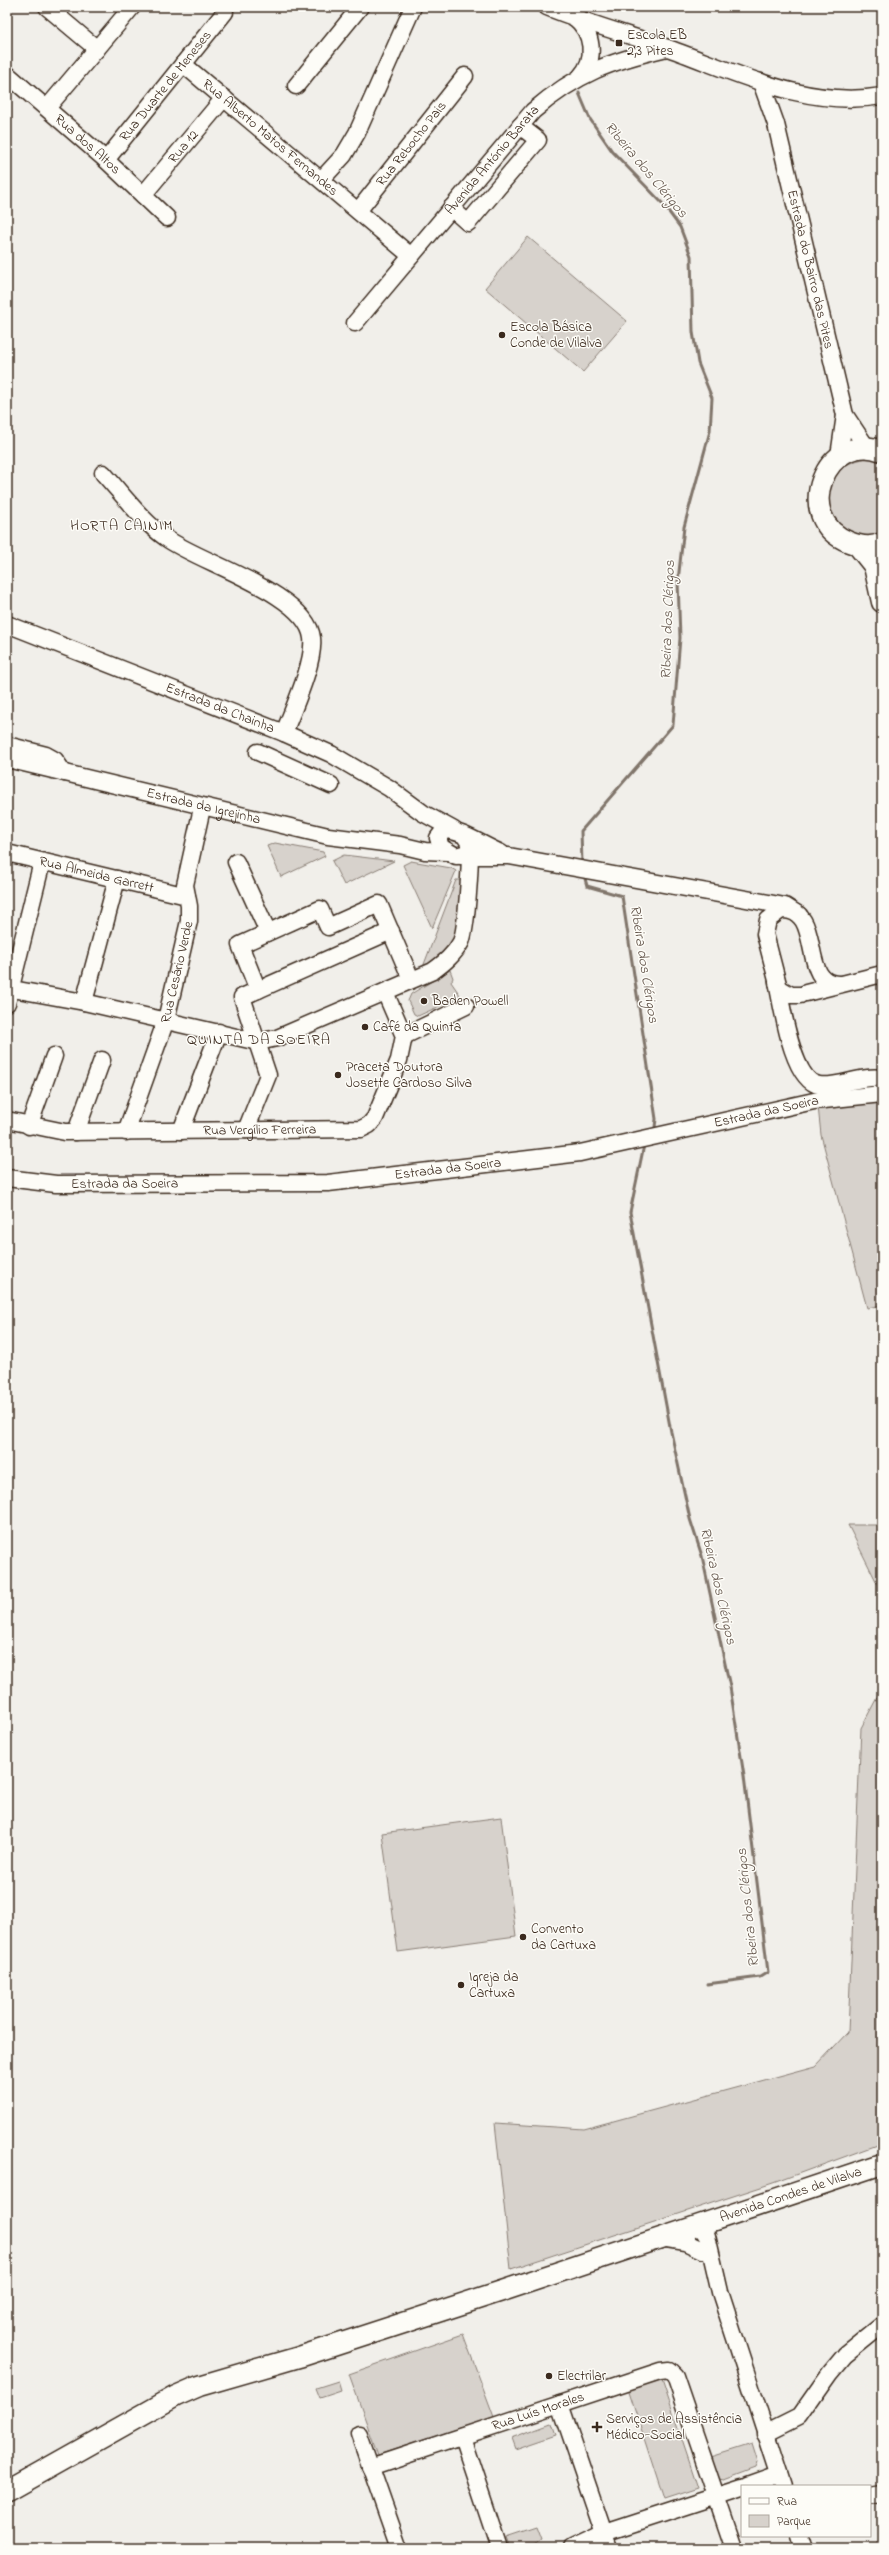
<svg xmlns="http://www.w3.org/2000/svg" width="889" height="2555" viewBox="0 0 889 2555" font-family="'Indie Flower',sans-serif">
  <rect width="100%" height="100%" fill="#f1efea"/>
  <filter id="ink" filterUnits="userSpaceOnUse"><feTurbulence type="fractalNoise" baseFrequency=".025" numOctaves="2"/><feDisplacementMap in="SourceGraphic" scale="8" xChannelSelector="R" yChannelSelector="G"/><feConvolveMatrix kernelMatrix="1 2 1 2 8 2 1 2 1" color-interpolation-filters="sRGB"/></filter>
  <g filter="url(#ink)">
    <g fill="#d7d2cc" stroke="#897e75">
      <path d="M 528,237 L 627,321 L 583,372 L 485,288 Z"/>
      <path d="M 872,458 L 882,462 L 882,532 C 826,554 802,462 872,458 Z"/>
      <path d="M 275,843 L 323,852 L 325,856 L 281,877 L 267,846 Z"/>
      <path d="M 344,855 L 394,861 L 344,885 L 332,861 Z"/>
      <path d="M 411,861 L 451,868 L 456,871 L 432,928 L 403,865 Z"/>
      <path d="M 456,880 L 463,880 C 458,921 465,945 423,967 Z"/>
      <path d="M 450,970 L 453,978 L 451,982 L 460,995 L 459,997 L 418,1016 L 414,1014 L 408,1001 L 411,994 Z"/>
      <path d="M 882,1100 L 882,1305 L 867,1308 L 821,1135 L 818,1106 Z"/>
      <path d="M 848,1525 L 882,1525 L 882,1593 Z"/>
      <path d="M 882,1688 L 882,2143 L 773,2183 L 511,2269 L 495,2123 L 584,2129 L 816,2066 L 848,2032 L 861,1728 Z"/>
      <path d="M 501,1817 L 516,1936 L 398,1952 L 382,1833 Z"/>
      <path d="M 463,2334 L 494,2417 L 378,2455 L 349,2374 Z"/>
      <path d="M 661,2377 L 698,2488 L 664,2499 L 628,2388 Z"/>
      <path d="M 338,2381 L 341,2391 L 320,2398 L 316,2388 Z"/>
      <path d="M 552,2423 L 556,2435 L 515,2449 L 511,2438 Z"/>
      <path d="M 752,2444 L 758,2463 L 756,2468 L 724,2480 L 719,2479 L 711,2457 Z"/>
      <path d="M 536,2527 L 541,2540 L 530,2548 L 510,2548 L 506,2537 Z"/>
    </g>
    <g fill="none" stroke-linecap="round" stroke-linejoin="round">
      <g stroke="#80746b" stroke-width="3">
        <path d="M 579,93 L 590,119 L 612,151 L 663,204 L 680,227 L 691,256 L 693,332 L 698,363 L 712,398 L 710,431 L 684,527 L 678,581 L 680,638 L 673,725 L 581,831 L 582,864"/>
        <path d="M 584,875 L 587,886 L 622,896 L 656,1119 L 655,1127"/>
        <path d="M 644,1145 L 630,1212 L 671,1432 L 690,1519 L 702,1556 L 730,1687 L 744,1776 L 768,1972 L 760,1977 L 707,1984"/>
      </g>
      <defs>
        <g id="minor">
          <path d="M 47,7 L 97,49"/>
          <path d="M 547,7 C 586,23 626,34 665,47 C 736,72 806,109 882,96"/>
          <path d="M 574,17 C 593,32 597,59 580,77"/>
          <path id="s1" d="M 183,64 L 411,256"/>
          <path id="s2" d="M 7,74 L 106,160 L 167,218"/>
          <path id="s3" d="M 761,82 L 776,124 L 845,415 L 867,448"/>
          <path d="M 296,86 L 360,7"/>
          <path d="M 47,108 L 132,7"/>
          <path id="s4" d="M 106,160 L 225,12"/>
          <path d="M 322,179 L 344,155 L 357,133 L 413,7"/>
          <path id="s5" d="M 143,195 L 224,98"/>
          <path d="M 451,208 L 468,223 L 538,140 L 520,126"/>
          <path id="s6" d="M 358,211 L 465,76"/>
          <path id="s7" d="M 355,323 L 533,111 C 577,73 611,61 667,48"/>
          <path d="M 839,456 L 845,415"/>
          <path d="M 103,473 C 123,495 142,521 166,538 C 198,562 307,593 312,638 C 315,662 293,709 284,733"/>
          <path id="s8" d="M 7,624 L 284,733 L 331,754 L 389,788 L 423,813 L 454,830"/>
          <path d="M 7,745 L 46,755 L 55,760 L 64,773"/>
          <path d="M 258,752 L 331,785"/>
          <path id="s9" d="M 7,759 L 328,836 L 400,845 L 425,851 L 447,852"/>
          <path d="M 466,838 L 470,844 L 467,853 L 456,856 L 441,847 L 438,838 L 444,830 C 461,830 484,846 501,853"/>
          <path id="s10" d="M 7,853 L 187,896"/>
          <path d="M 460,856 L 509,856 L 785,906 L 799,915"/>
          <path d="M 236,862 L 268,932"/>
          <path d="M 777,982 C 782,1005 792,1081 819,1085 C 838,1088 859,1075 882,1078"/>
          <path d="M 7,988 L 84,1002 L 258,1042 L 277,1038 L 433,971 C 444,963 454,955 461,942 C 467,927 470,867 470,849"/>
          <path d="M 258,990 L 240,945 L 320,909 L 328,927 L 379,904 L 411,979"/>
          <path d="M 806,993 L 882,974"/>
          <path d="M 800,995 L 791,995 L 779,988 L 765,934 L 768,920 L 781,910 C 826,907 797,986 840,984"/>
          <path d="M 84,1002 L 117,879"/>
          <path d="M 7,1003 L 42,862"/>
          <path d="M 404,1036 L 466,1006"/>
          <path id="s11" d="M 7,1120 L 65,1132 L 361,1129 L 369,1125 L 375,1118 L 399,1060 L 404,1036 L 385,992"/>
          <path d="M 29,1126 L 54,1056"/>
          <path d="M 246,1130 L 268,1075 L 242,997 L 391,931"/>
          <path d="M 181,1131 L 219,1032"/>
          <path d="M 76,1132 L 102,1060"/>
          <path id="s12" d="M 126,1132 L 166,1020 L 189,921 L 189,906 L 185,885 L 202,808"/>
          <path id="s13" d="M 7,1178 L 56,1184 L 328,1183 L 580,1153 L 814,1101 L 882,1094"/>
          <path d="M 699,2224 L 707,2236 L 720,2292 L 783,2486"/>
          <path d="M 660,2238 L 685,2242 L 702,2250"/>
          <path d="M 560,2404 L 609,2548"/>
          <path d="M 359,2434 L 399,2548"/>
          <path d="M 765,2434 L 799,2417 L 830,2373 L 845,2355 L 882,2325"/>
          <path d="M 462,2437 L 499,2548"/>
          <path id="s14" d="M 370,2467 L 660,2371 L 669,2370 L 675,2376 L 734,2548"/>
          <path d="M 748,2486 L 779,2475"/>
          <path d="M 870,2495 L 882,2493"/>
          <path d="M 800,2536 L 804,2548"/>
          <path d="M 572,2548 L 604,2533 L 742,2488"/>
        </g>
        <g id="major">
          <path d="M 882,451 C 826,429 790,519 849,542 C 859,546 872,548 882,543"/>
          <path d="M 858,546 L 874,566 L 882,602"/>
          <path id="s15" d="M 7,2491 L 176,2396 L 199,2386 L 299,2357 L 508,2289 L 882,2164"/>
        </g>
      </defs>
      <use href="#minor" stroke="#3b2a1e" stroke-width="19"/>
      <use href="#major" stroke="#3b2a1e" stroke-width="23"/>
      <use href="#minor" stroke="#fdfcf7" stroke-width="16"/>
      <use href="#major" stroke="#fdfcf7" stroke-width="20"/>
    </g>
  </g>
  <g fill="#3b2a1e" stroke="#fdfcf7" stroke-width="1.5">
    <rect x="615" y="39" width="8" height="8" rx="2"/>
    <circle cx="502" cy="335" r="4"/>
    <circle cx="424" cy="1001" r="4"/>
    <circle cx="365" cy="1027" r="4"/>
    <circle cx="338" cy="1075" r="4"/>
    <circle cx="523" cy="1937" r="4"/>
    <circle cx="461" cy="1985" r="4"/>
    <circle cx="549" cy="2376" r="4"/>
    <path d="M595 2421h4v4h4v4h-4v4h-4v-4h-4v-4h4z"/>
  </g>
  <g text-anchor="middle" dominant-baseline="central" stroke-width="3" stroke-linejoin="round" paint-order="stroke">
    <g font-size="14" fill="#3b2a1e" stroke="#fdfcf7" text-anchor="start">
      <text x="627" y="35">Escola EB<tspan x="627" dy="16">2,3 Pites</tspan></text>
      <text x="510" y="327">Escola Básica<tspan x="510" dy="16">Conde de Vilalva</tspan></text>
      <text x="432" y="1001">Baden Powell</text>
      <text x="373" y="1027">Café da Quinta</text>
      <text x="346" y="1067">Praceta Doutora<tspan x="346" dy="16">Josette Cardoso Silva</tspan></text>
      <text x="531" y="1929">Convento<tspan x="531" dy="16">da Cartuxa</tspan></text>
      <text x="469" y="1977">Igreja da<tspan x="469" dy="16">Cartuxa</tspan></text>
      <text x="557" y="2376">Electrilar</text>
      <text x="606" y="2419">Serviços de Assistência<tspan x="606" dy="16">Médico-Social</tspan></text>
    </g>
    <g font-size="14" fill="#3b2a1e" stroke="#fdfcf7">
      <text stroke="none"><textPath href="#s4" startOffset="95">Rua Duarte de Meneses</textPath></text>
      <text stroke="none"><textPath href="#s1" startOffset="114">Rua Alberto Matos Fernandes</textPath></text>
      <text stroke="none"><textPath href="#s6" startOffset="86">Rua Rebocho Pais</textPath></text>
      <text stroke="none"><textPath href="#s2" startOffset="107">Rua dos Altos</textPath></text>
      <text stroke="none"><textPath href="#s5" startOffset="63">Rua 12</textPath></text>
      <text stroke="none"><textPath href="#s7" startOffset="213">Avenida António Barata</textPath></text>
      <text stroke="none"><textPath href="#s3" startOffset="194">Estrada do Bairro das Pites</textPath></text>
      <text stroke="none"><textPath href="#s8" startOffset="229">Estrada da Chainha</textPath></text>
      <text stroke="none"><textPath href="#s9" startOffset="202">Estrada da Igrejinha</textPath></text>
      <text stroke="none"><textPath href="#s10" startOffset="92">Rua Almeida Garrett</textPath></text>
      <text stroke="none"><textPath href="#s12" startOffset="168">Rua Cesário Verde</textPath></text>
      <text stroke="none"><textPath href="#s13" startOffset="766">Estrada da Soeira</textPath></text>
      <text stroke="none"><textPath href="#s11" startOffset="254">Rua Vergílio Ferreira</textPath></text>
      <text stroke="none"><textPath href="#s13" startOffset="442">Estrada da Soeira</textPath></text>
      <text stroke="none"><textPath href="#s13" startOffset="118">Estrada da Soeira</textPath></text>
      <text stroke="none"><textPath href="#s15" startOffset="841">Avenida Condes de Vilalva</textPath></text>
      <text stroke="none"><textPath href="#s14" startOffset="177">Rua Luís Morales</textPath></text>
    </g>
    <g font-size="15" font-style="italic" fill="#63554b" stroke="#fdfcf7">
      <text transform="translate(646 170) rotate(50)">Ribeira dos Clérigos</text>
      <text transform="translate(668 620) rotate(-88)">Ribeira dos Clérigos</text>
      <text transform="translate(644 964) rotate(81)">Ribeira dos Clérigos</text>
      <text transform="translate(718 1586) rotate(77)">Ribeira dos Clérigos</text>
      <text transform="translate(748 1908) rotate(-96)">Ribeira dos Clérigos</text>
    </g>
    <g font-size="15" letter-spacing="1" fill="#3b2a1e" stroke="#fdfcf7">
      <text x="122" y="526">HORTA CAINIM</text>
      <text x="259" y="1040">QUINTA DA SOEIRA</text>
    </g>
  </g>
  <rect width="889" height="2555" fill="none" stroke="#fdfcf7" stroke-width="24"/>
  <rect x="12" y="12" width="865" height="2531" fill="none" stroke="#3b2a1e" stroke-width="1.5" filter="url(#ink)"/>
  <rect x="741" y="2485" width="130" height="52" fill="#fdfcf7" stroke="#afa8a0"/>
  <rect x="749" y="2498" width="20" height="6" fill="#fdfcf7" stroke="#afa8a0"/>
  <text x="777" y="2505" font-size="12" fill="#3b2a1e">Rua</text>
  <rect x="749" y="2515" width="20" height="12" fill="#d7d2cc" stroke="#afa8a0"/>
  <text x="777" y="2525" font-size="12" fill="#3b2a1e">Parque</text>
</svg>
